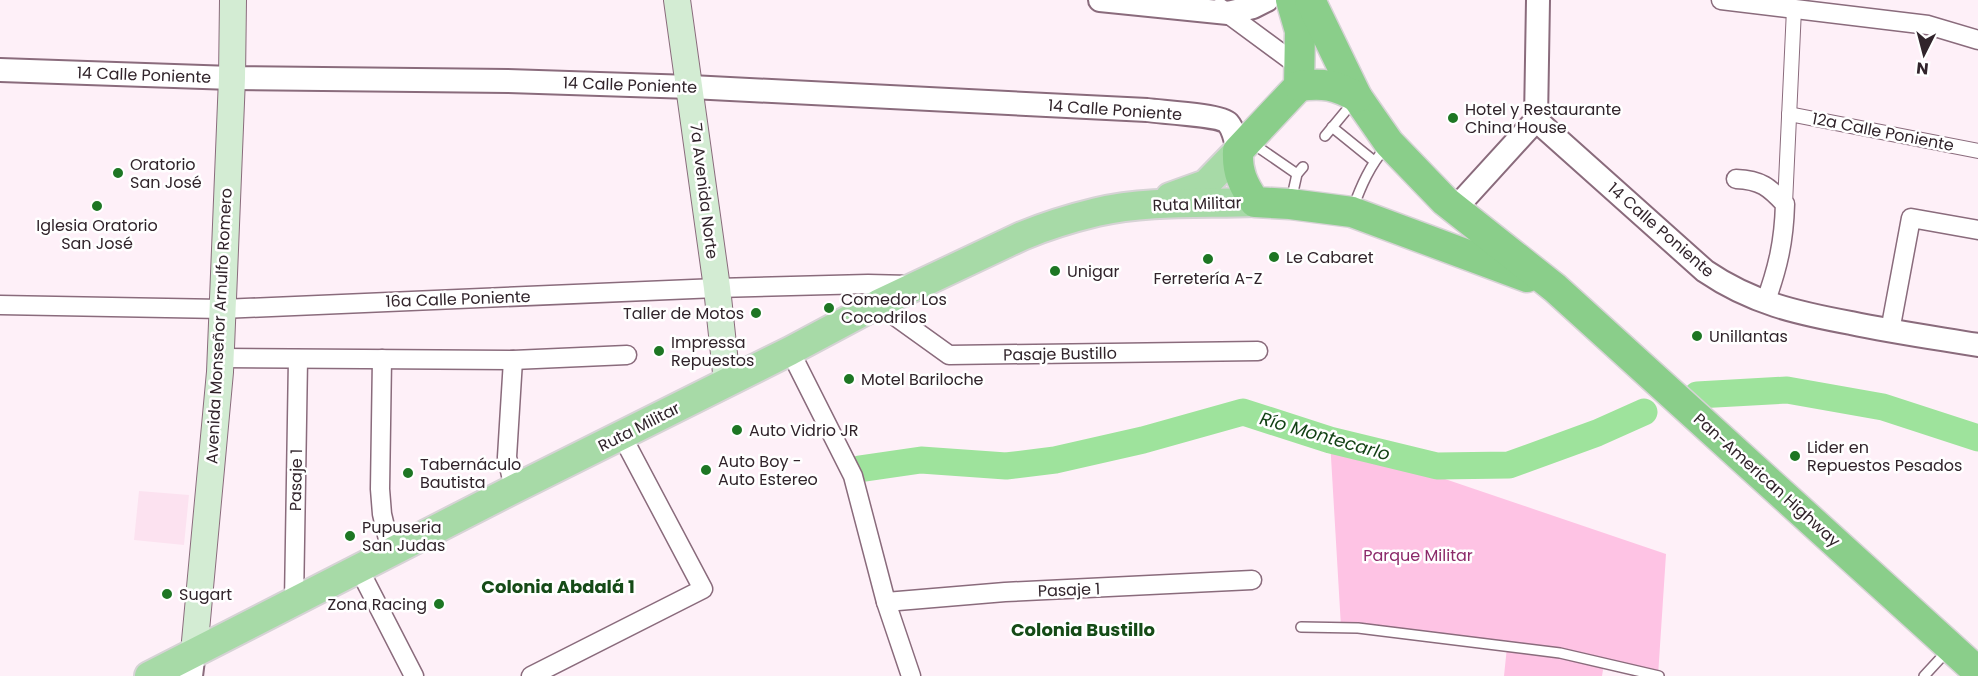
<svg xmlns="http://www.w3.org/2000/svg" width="1978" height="676" viewBox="0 0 1978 676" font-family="Poppins,sans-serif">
  <rect width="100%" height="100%" fill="#fef0f8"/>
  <path fill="#fce2f0" d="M 139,491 L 189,495 L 184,545 L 134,540 Z"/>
  <path fill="#fec3e4" d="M 1330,440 L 1666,554 L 1658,676 L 1604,664 L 1602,676 L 1504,676 L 1507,647 L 1341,627 Z"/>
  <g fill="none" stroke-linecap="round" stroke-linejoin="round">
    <g stroke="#9ee39c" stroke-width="27">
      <path d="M 1697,395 L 1787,390 L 1883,407 L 1978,438"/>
      <path d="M 859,469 L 921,460 L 1006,466 L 1055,460 L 1143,440 L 1243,412 L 1330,440 L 1437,466 L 1509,465 L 1597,433 L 1644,412"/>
    </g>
    <defs>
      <g id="service">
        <path d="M 1332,127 L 1374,161"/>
        <path d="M 1325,136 L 1354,101"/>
        <path d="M 1252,143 L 1297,174"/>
        <path d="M 1291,201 L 1297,174 L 1303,167"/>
        <path d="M 1353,208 C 1361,186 1370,165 1386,147"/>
        <path d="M 1301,627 L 1358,628 L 1560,653 L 1659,676"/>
        <path d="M 1924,676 L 1949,649"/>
      </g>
      <g id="pedestrian">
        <path d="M 1789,114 L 1978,151"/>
        <path d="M 1785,204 L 1794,9"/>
      </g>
      <g id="minor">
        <path d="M 1721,0 L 1928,25 L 1978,40"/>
        <path d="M 1220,8 L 1300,67"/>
        <path d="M 1736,179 C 1761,180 1769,187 1785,204 C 1784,241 1778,268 1765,303"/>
        <path d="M 878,304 L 949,355 L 1258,351"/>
        <path d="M 0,305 L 222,309 L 717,288 L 868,284 L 910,285"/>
        <path d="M 1890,331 L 1911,218 L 1978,230"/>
        <path d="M 790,351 L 853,476 L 886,602 L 911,676"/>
        <path d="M 221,358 L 513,360 L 627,355"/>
        <path d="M 382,359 L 380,489 L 382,514 L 391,552"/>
        <path d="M 513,360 L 507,457 L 514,489"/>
        <path d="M 359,569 L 414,676"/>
        <path d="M 294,602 L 298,359"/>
        <path d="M 886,602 L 1005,592 L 1252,580"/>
        <path d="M 531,676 L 703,589 L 622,436"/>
      </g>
      <g id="tertiary">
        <path d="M 1100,0 L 1228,13 L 1253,7 L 1267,0"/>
        <path d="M 0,70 L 232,78 L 508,81 L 691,87 L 1147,110 C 1161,112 1221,115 1228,123 C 1234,130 1236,142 1238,151"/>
        <path d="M 1536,120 L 1705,271 C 1752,303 1797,313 1851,323 C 1893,332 1936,338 1978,345"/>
        <path d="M 1536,120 L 1538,0"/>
        <path d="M 1454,210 L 1536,120"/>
        <path d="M 191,676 L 194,652"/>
      </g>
      <g id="secondary">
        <path d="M 677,0 L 717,288 L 727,382"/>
        <path d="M 194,652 L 220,372 L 232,78 L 233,0"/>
      </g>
      <g id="primary">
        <path d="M 1170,197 L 1206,184 L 1238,151"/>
        <path d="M 149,676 L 514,489 L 790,351 L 878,304 L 1022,236 C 1046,226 1072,218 1097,212 C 1148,200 1203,204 1255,202"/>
      </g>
      <g id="trunk">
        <path d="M 1291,0 L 1300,31 L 1299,86 L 1238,151 C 1237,172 1243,185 1255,202 L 1290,204 L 1352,212 L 1527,277"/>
        <path d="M 1310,0 L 1357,97 L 1389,143 L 1445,201 L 1555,288 L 1978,672"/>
        <path d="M 1299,86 C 1324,83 1335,85 1357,97"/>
      </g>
    </defs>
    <use href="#service" stroke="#8a6b7c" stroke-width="12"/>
    <use href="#pedestrian" stroke="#8a6b7c" stroke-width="16"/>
    <use href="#minor" stroke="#8a6b7c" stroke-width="21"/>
    <use href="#tertiary" stroke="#8a6b7c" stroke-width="26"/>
    <use href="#secondary" stroke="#8a6b7c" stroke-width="28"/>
    <use href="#primary" stroke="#d6d3d5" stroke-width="32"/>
    <use href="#trunk" stroke="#d6d3d5" stroke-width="33"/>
    <use href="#service" stroke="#fff" stroke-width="9"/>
    <use href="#pedestrian" stroke="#fff" stroke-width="14"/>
    <use href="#minor" stroke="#fff" stroke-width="18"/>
    <use href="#tertiary" stroke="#fff" stroke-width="22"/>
    <use href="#secondary" stroke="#d3ecd3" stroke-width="26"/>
    <use href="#primary" stroke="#a7daa7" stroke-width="28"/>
    <use href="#trunk" stroke="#8ace8a" stroke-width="30"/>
  </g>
  <g fill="#1d7623" stroke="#fff" stroke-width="2">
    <circle cx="1453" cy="118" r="6"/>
    <circle cx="118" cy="173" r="6"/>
    <circle cx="97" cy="206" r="6"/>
    <circle cx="1274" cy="257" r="6"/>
    <circle cx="1208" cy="259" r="6"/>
    <circle cx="1055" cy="271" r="6"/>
    <circle cx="829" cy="308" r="6"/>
    <circle cx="756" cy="313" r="6"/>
    <circle cx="1697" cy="336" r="6"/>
    <circle cx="659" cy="351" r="6"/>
    <circle cx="849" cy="379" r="6"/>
    <circle cx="737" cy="430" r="6"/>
    <circle cx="1795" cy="456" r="6"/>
    <circle cx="706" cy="470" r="6"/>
    <circle cx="408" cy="473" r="6"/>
    <circle cx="350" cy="536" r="6"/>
    <circle cx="167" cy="594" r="6"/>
    <circle cx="439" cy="604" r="6"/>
  </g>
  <g text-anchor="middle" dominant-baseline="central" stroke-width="5" stroke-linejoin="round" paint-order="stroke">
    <g font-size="16" fill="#31242b" stroke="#fff">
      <text transform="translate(144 75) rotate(2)">14 Calle Poniente</text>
      <text transform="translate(630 85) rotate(2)">14 Calle Poniente</text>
      <text transform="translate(1115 110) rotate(4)">14 Calle Poniente</text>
      <text transform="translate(1883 132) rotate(11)">12a Calle Poniente</text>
      <text transform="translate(704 191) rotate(83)">7a Avenida Norte</text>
      <text transform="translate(1197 204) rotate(-2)">Ruta Militar</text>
      <text transform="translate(1661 230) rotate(41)">14 Calle Poniente</text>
      <text transform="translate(458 299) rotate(-2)">16a Calle Poniente</text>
      <text transform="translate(219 326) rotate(-87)">Avenida Monseñor Arnulfo Romero</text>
      <text transform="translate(1060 354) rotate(-1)">Pasaje Bustillo</text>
      <text transform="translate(639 427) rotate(-27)">Ruta Militar</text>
      <text transform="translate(296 480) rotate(-89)">Pasaje 1</text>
      <text transform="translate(1767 480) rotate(42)">Pan-American Highway</text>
      <text transform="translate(1069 590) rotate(-2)">Pasaje 1</text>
    </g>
    <g font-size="16" fill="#31242b" stroke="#fff" text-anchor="start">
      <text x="1465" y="109">Hotel y Restaurante<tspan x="1465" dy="18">China House</tspan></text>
      <text x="130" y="164">Oratorio<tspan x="130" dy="18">San José</tspan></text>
      <text x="97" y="225" text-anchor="middle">Iglesia Oratorio<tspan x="97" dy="18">San José</tspan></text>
      <text x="1286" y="257">Le Cabaret</text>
      <text x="1067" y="271">Unigar</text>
      <text x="1208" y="278" text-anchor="middle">Ferretería A-Z</text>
      <text x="841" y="299">Comedor Los<tspan x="841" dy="18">Cocodrilos</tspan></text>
      <text x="744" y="313" text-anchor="end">Taller de Motos</text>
      <text x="1709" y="336">Unillantas</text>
      <text x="671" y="342">Impressa<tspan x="671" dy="18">Repuestos</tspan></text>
      <text x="861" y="379">Motel Bariloche</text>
      <text x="749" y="430">Auto Vidrio JR</text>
      <text x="1807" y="447">Lider en<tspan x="1807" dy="18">Repuestos Pesados</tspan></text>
      <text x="718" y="461">Auto Boy -<tspan x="718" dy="18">Auto Estereo</tspan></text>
      <text x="420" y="464">Tabernáculo<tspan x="420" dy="18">Bautista</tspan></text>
      <text x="362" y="527">Pupuseria<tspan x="362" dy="18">San Judas</tspan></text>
      <text x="179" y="594">Sugart</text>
      <text x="427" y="604" text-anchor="end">Zona Racing</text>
    </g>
    <g font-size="16" fill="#8c2a6a" stroke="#fff">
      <text x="1418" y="555">Parque Militar</text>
    </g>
    <g font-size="18" font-style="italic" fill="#134215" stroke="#fff">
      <text transform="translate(1325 436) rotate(16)">Río Montecarlo</text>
    </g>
    <g font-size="18" font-weight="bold" fill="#154b17" stroke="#fff">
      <text x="558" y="586">Colonia Abdalá 1</text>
      <text x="1083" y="629">Colonia Bustillo</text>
    </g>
  </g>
  <g transform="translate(1924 54) rotate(186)" stroke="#ffffff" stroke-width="4.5" paint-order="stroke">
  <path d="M0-4.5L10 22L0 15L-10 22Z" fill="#31242b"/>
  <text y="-9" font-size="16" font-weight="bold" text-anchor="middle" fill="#31242b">N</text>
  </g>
</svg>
